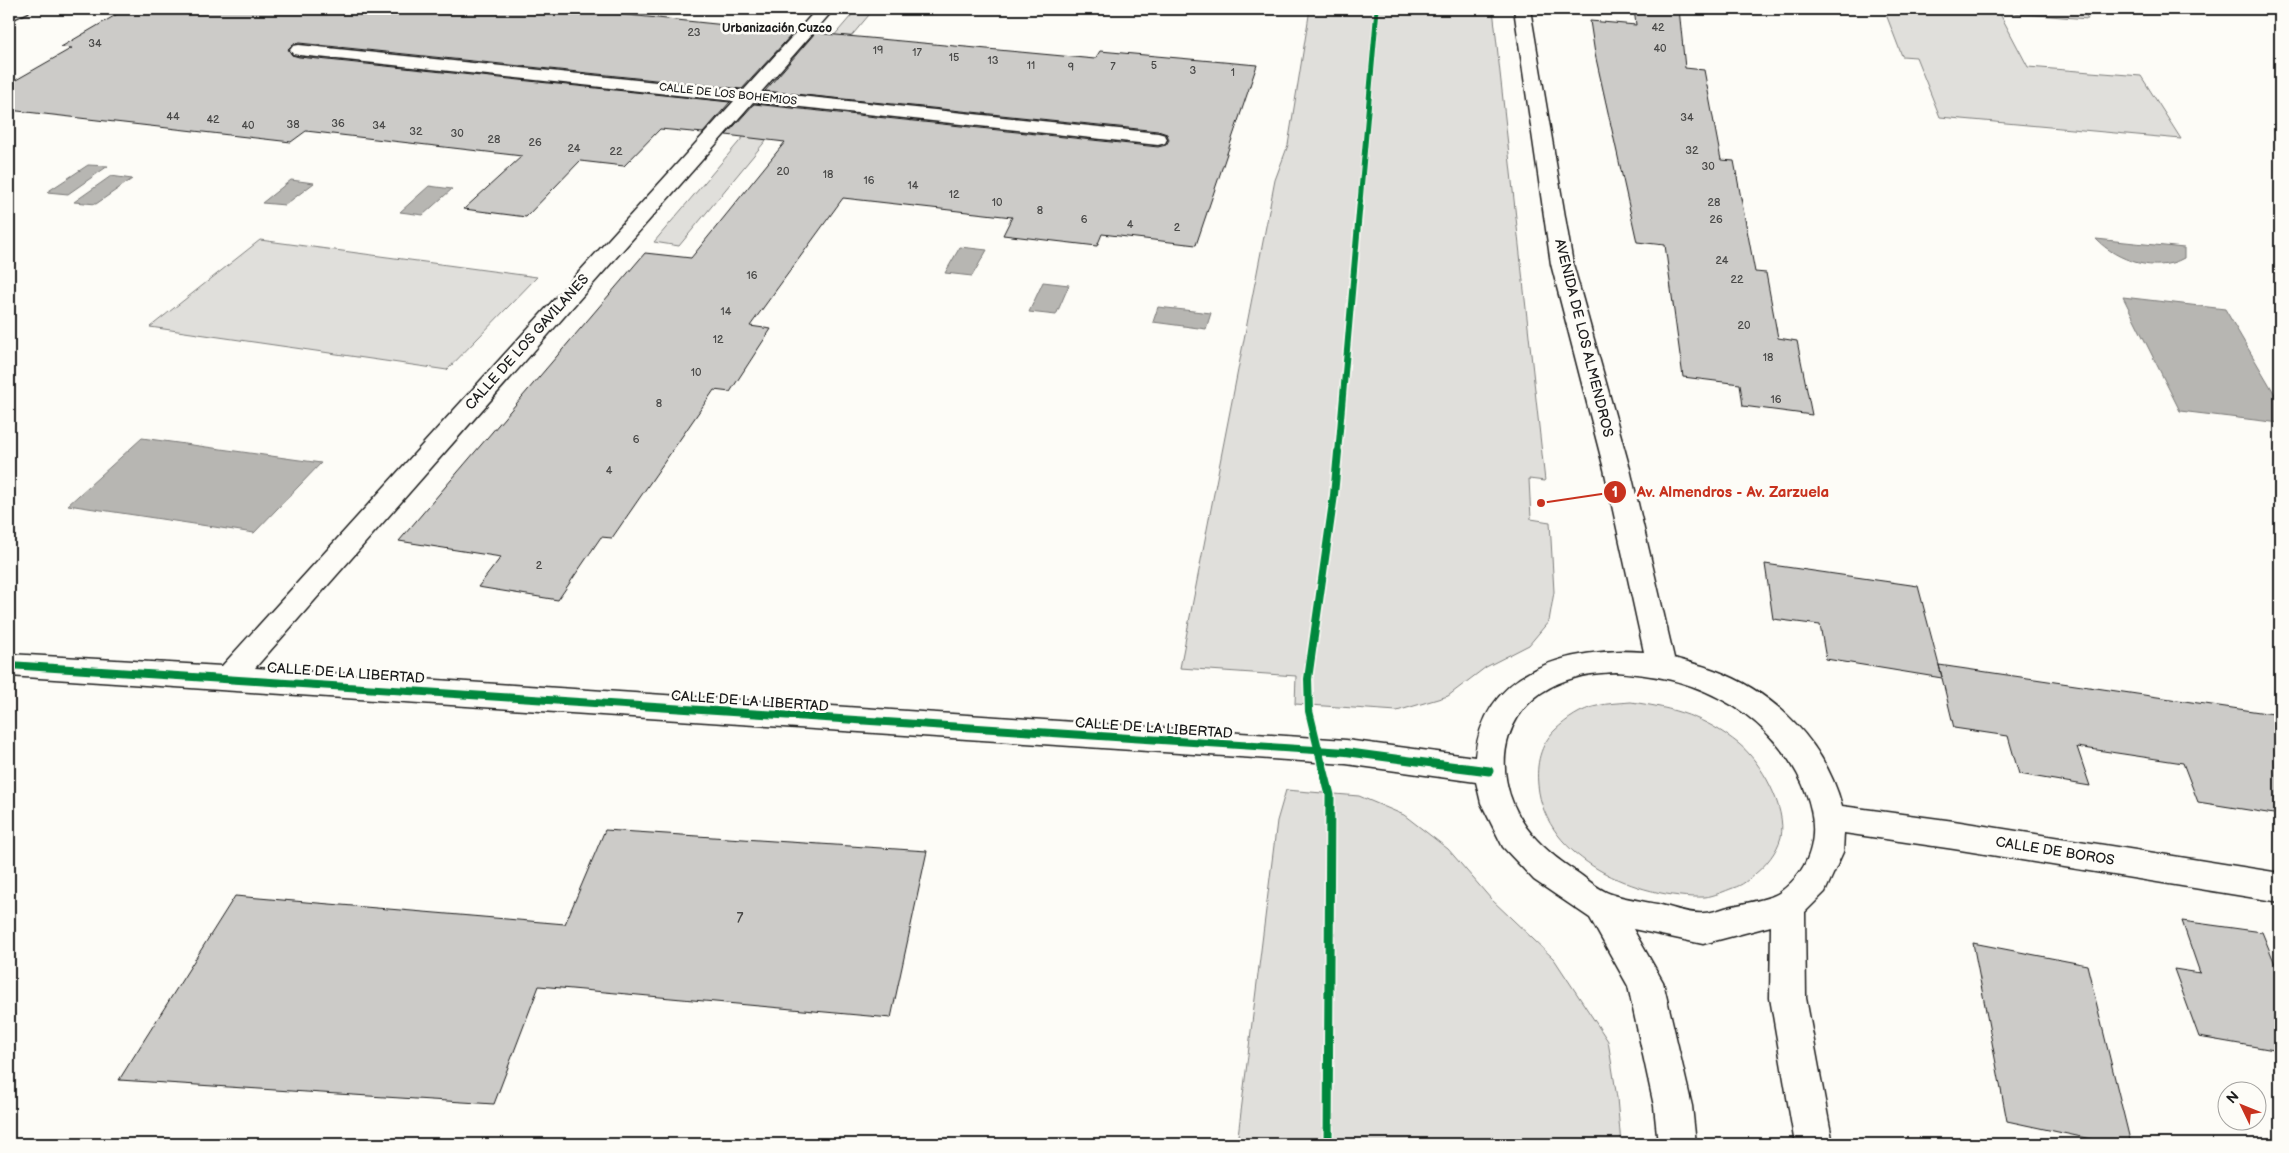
<svg xmlns="http://www.w3.org/2000/svg" width="2289" height="1153" viewBox="0 0 2289 1153" font-family="'Balsamiq Sans',sans-serif">
  <rect width="100%" height="100%" fill="#fdfcf7"/>
  <filter id="ink" filterUnits="userSpaceOnUse"><feTurbulence type="fractalNoise" baseFrequency=".02" numOctaves="2"/><feDisplacementMap in="SourceGraphic" scale="10" xChannelSelector="R" yChannelSelector="G"/><feConvolveMatrix kernelMatrix="1 2 1 2 8 2 1 2 1" color-interpolation-filters="sRGB"/></filter>
  <g filter="url(#ink)">
    <g fill="#e0dfdb" stroke="#7e7e7c">
      <path d="M 857,9 L 874,9 L 807,89 L 796,80 Z"/>
      <path d="M 1310,9 L 1493,9 L 1545,481 L 1529,479 L 1531,519 L 1550,522 L 1554,592 L 1549,621 L 1529,645 L 1486,667 L 1448,696 L 1397,711 L 1295,704 L 1296,676 L 1180,668 L 1275,180 L 1288,145 Z"/>
      <path d="M 1884,9 L 2082,9 L 2088,19 L 1999,12 L 2028,67 L 2141,76 L 2181,139 L 1940,117 L 1916,57 L 1902,56 Z"/>
      <path d="M 786,116 L 679,246 L 654,242 L 744,136 Z"/>
      <path d="M 260,240 L 537,277 L 447,370 L 150,327 Z"/>
      <path d="M 1631,702 C 1674,708 1705,717 1739,744 C 1761,762 1787,808 1781,837 C 1777,852 1766,865 1755,874 C 1748,880 1743,885 1733,888 C 1725,891 1714,896 1705,897 C 1638,899 1545,860 1538,785 C 1536,764 1540,745 1555,730 C 1567,719 1581,709 1597,706 C 1608,703 1620,703 1631,702 Z"/>
      <path d="M 1286,790 L 1359,796 L 1404,815 L 1448,849 L 1491,899 L 1554,959 L 1608,1041 L 1617,1098 L 1621,1144 L 1237,1144 L 1277,821 Z"/>
    </g>
    <g fill="#b7b6b2" stroke="#797876">
      <path d="M 88,165 L 108,166 L 68,194 L 47,192 Z"/>
      <path d="M 111,176 L 132,179 L 96,204 L 74,202 Z"/>
      <path d="M 291,180 L 314,183 L 285,205 L 262,203 Z"/>
      <path d="M 429,186 L 452,189 L 423,215 L 400,212 Z"/>
      <path d="M 2096,239 L 2184,248 L 2184,258 C 2156,274 2117,261 2096,239 Z"/>
      <path d="M 960,247 L 987,250 L 972,276 L 945,273 Z"/>
      <path d="M 1043,282 L 1069,285 L 1056,315 L 1029,312 Z"/>
      <path d="M 2123,297 L 2225,309 L 2280,403 L 2280,423 L 2180,411 Z"/>
      <path d="M 1158,307 L 1211,313 L 1206,329 L 1153,322 Z"/>
      <path d="M 142,438 L 321,463 L 254,533 L 68,505 Z"/>
    </g>
    <g fill="#cccbc8" stroke="#1c1c1c">
      <path d="M 126,9 L 569,9 L 794,32 L 742,89 L 299,43 L 293,44 L 288,49 L 292,55 L 299,57 L 730,102 L 703,133 L 660,129 L 624,166 L 580,161 L 526,217 L 464,209 L 522,156 L 306,131 L 291,142 L 9,110 L 9,84 L 72,48 L 61,47 Z"/>
      <path d="M 1634,9 L 1679,9 L 1685,68 L 1704,70 L 1721,160 L 1734,161 L 1755,272 L 1766,273 L 1778,338 L 1797,341 L 1812,415 L 1743,406 L 1740,384 L 1683,377 L 1665,245 L 1637,242 L 1595,54 L 1590,21 L 1636,25 Z"/>
      <path d="M 815,33 L 1095,59 L 1100,51 L 1257,65 L 1196,245 L 1102,234 L 1097,246 L 1003,235 L 1012,217 L 843,198 L 750,326 L 771,329 L 730,392 L 714,390 L 612,538 L 601,537 L 558,600 L 478,587 L 501,557 L 399,541 L 645,253 L 691,258 L 785,142 L 726,135 L 754,104 L 1158,147 L 1166,145 L 1169,140 L 1167,134 L 1158,131 L 765,91 Z"/>
      <path d="M 1765,564 L 1918,586 L 1942,677 L 1939,665 L 2280,715 L 2280,815 L 2198,802 L 2183,763 L 2077,747 L 2090,786 L 2019,774 L 2008,736 L 1954,728 L 1942,678 L 1826,659 L 1820,625 L 1773,619 Z"/>
      <path d="M 605,830 L 927,851 L 891,1018 L 539,986 L 494,1104 L 119,1080 L 235,896 L 565,924 Z"/>
      <path d="M 2182,921 L 2262,932 L 2280,976 L 2280,1051 L 2199,1037 L 2174,969 L 2200,973 Z"/>
      <path d="M 1973,943 L 2087,965 L 2131,1144 L 2114,1144 L 2007,1121 Z"/>
    </g>
    <g fill="none" stroke-linecap="round" stroke-linejoin="round">
      <defs>
        <g id="minor">
          <path d="M 30,9 L 28,12 L 9,21 L 9,10 Z"/>
          <path d="M 817,9 L 834,9 L 761,92 L 1158,133 L 1165,135 L 1167,139 L 1165,143 L 1158,145 L 753,102 L 255,668 L 1346,740 L 1475,757 C 1483,670 1569,646 1644,652 L 1604,469 L 1551,264 L 1514,9 L 1530,9 L 1573,264 L 1630,469 L 1674,658 C 1687,662 1701,665 1714,670 C 1776,693 1825,743 1842,806 L 1954,821 L 2280,873 L 2280,902 L 1954,849 L 1844,833 L 1843,852 L 1825,892 L 1805,912 L 1806,998 L 1833,1144 L 1795,1144 L 1770,998 L 1771,926 L 1703,944 L 1633,929 L 1663,982 L 1692,1106 L 1696,1144 L 1658,1144 L 1654,1106 L 1628,986 L 1590,918 L 1534,880 L 1503,847 L 1481,803 L 1476,782 L 1346,764 L 9,676 L 9,654 L 222,666 L 734,101 L 299,55 L 293,54 L 290,50 L 293,46 L 299,45 L 743,91 ZM 1616,672 C 1664,676 1693,682 1735,707 C 1794,744 1852,840 1779,893 C 1768,900 1739,904 1725,908 C 1718,910 1711,913 1704,913 C 1690,915 1671,907 1657,904 C 1642,901 1625,899 1611,894 C 1599,890 1588,880 1578,873 C 1559,861 1539,845 1526,827 C 1485,768 1504,695 1577,677 C 1589,673 1603,673 1616,672 Z"/>
        </g>
      </defs>
      <use href="#minor" stroke="#1c1c1c" stroke-width="3"/>
      <use href="#minor" fill="#fdfcf7" fill-rule="evenodd"/>
      <defs>
        <path id="cycleway-far3" d="M 1360,202 L 1377,9"/>
        <path id="cycleway-far2" d="M 1338,453 L 1360,201"/>
        <g id="cycleway-far1">
          <path d="M 9,665 L 1346,752 L 1444,765"/>
          <path d="M 1322,765 L 1309,711 L 1308,679 L 1334,495 L 1338,452"/>
        </g>
        <g id="cycleway">
          <path d="M 1322,764 L 1330,795 L 1328,1144"/>
          <path d="M 1434,764 L 1489,771"/>
        </g>
      </defs>
      <use href="#cycleway-far3" stroke="#fdfcf7" stroke-width="7"/>
      <use href="#cycleway-far2" stroke="#fdfcf7" stroke-width="9"/>
      <use href="#cycleway-far1" stroke="#fdfcf7" stroke-width="11"/>
      <use href="#cycleway" stroke="#fdfcf7" stroke-width="12"/>
      <use href="#cycleway-far3" stroke="#00873e" stroke-width="5"/>
      <use href="#cycleway-far2" stroke="#00873e" stroke-width="6"/>
      <use href="#cycleway-far1" stroke="#00873e" stroke-width="8"/>
      <use href="#cycleway" stroke="#00873e" stroke-width="9"/>
    </g>
  </g>
  <g text-anchor="middle" dominant-baseline="central" stroke-width="5" stroke-linejoin="round" paint-order="stroke">
    <g font-size="11" fill="#484847">
      <text x="1658" y="27">42</text>
      <text x="694" y="32">23</text>
      <text x="95" y="43">34</text>
      <text x="1660" y="48">40</text>
      <text x="878" y="50">19</text>
      <text x="917" y="52">17</text>
      <text x="954" y="57">15</text>
      <text x="993" y="60">13</text>
      <text x="1031" y="65">11</text>
      <text x="1154" y="65">5</text>
      <text x="1113" y="66">7</text>
      <text x="1071" y="67">9</text>
      <text x="1193" y="70">3</text>
      <text x="1233" y="72">1</text>
      <text x="173" y="116">44</text>
      <text x="1687" y="117">34</text>
      <text x="213" y="119">42</text>
      <text x="338" y="123">36</text>
      <text x="293" y="124">38</text>
      <text x="248" y="125">40</text>
      <text x="379" y="125">34</text>
      <text x="416" y="131">32</text>
      <text x="457" y="133">30</text>
      <text x="494" y="139">28</text>
      <text x="535" y="142">26</text>
      <text x="574" y="148">24</text>
      <text x="1692" y="150">32</text>
      <text x="616" y="151">22</text>
      <text x="1708" y="166">30</text>
      <text x="783" y="171">20</text>
      <text x="828" y="174">18</text>
      <text x="869" y="180">16</text>
      <text x="913" y="185">14</text>
      <text x="954" y="194">12</text>
      <text x="997" y="202">10</text>
      <text x="1714" y="202">28</text>
      <text x="1040" y="210">8</text>
      <text x="1084" y="219">6</text>
      <text x="1716" y="219">26</text>
      <text x="1130" y="224">4</text>
      <text x="1177" y="227">2</text>
      <text x="1722" y="260">24</text>
      <text x="752" y="275">16</text>
      <text x="1737" y="279">22</text>
      <text x="726" y="311">14</text>
      <text x="1744" y="325">20</text>
      <text x="718" y="339">12</text>
      <text x="1768" y="357">18</text>
      <text x="696" y="372">10</text>
      <text x="1776" y="399">16</text>
      <text x="659" y="403">8</text>
      <text x="636" y="439">6</text>
      <text x="609" y="470">4</text>
      <text x="539" y="565">2</text>
    </g>
    <g font-size="11" fill="#1c1c1c" stroke="#fdfcf7">
      <text transform="translate(728 94) rotate(6)">CALLE DE LOS BOHEMIOS</text>
    </g>
    <g font-size="12" font-weight="bold" fill="#1c1c1c" stroke="#fdfcf7">
      <text x="777" y="28">Urbanización Cuzco</text>
    </g>
    <g font-size="14" fill="#1c1c1c" stroke="#fdfcf7">
      <text transform="translate(1584 338) rotate(76)">AVENIDA DE LOS ALMENDROS</text>
      <text transform="translate(527 342) rotate(-48)">CALLE DE LOS GAVILANES</text>
      <text transform="translate(346 673) rotate(4)">CALLE DE LA LIBERTAD</text>
      <text transform="translate(750 701) rotate(4)">CALLE DE LA LIBERTAD</text>
      <text transform="translate(1154 728) rotate(4)">CALLE DE LA LIBERTAD</text>
      <text transform="translate(2055 851) rotate(9)">CALLE DE BOROS</text>
    </g>
    <g font-size="14" fill="#484847">
      <text x="740" y="918">7</text>
    </g>
  </g>
  <path fill="none" stroke="#c8321e" stroke-width="2" d="M1541 503L1615 492"/>
  <g fill="#c8321e" stroke="#fdfcf7" stroke-width="2">
    <circle cx="1541" cy="503" r="5"/>
    <circle cx="1615" cy="492" r="12"/>
  </g>
  <g font-size="15" text-anchor="middle" font-weight="bold" fill="#fff">
    <text x="1615" y="497">1</text>
  </g>
  <g font-size="15" text-anchor="middle" font-weight="bold" fill="#c8321e" stroke="#fdfcf7" stroke-width="5" stroke-linejoin="round" paint-order="stroke">
    <text x="1733" y="497">Av. Almendros - Av. Zarzuela</text>
  </g>
  <rect width="2289" height="1153" fill="none" stroke="#fdfcf7" stroke-width="30"/>
  <rect x="15" y="15" width="2259" height="1123" fill="none" stroke="#1c1c1c" stroke-width="2" filter="url(#ink)"/>
  <g transform="translate(2242 1106) rotate(313)"><circle r="24" fill="#fdfcf7" stroke="#a3a29f"/>
  <path d="M0-4L9 19L0 12L-9 19Z" fill="#c8321e"/>
  <text y="-8" font-size="14" font-weight="bold" text-anchor="middle" fill="#1c1c1c">N</text>
  </g>
</svg>
